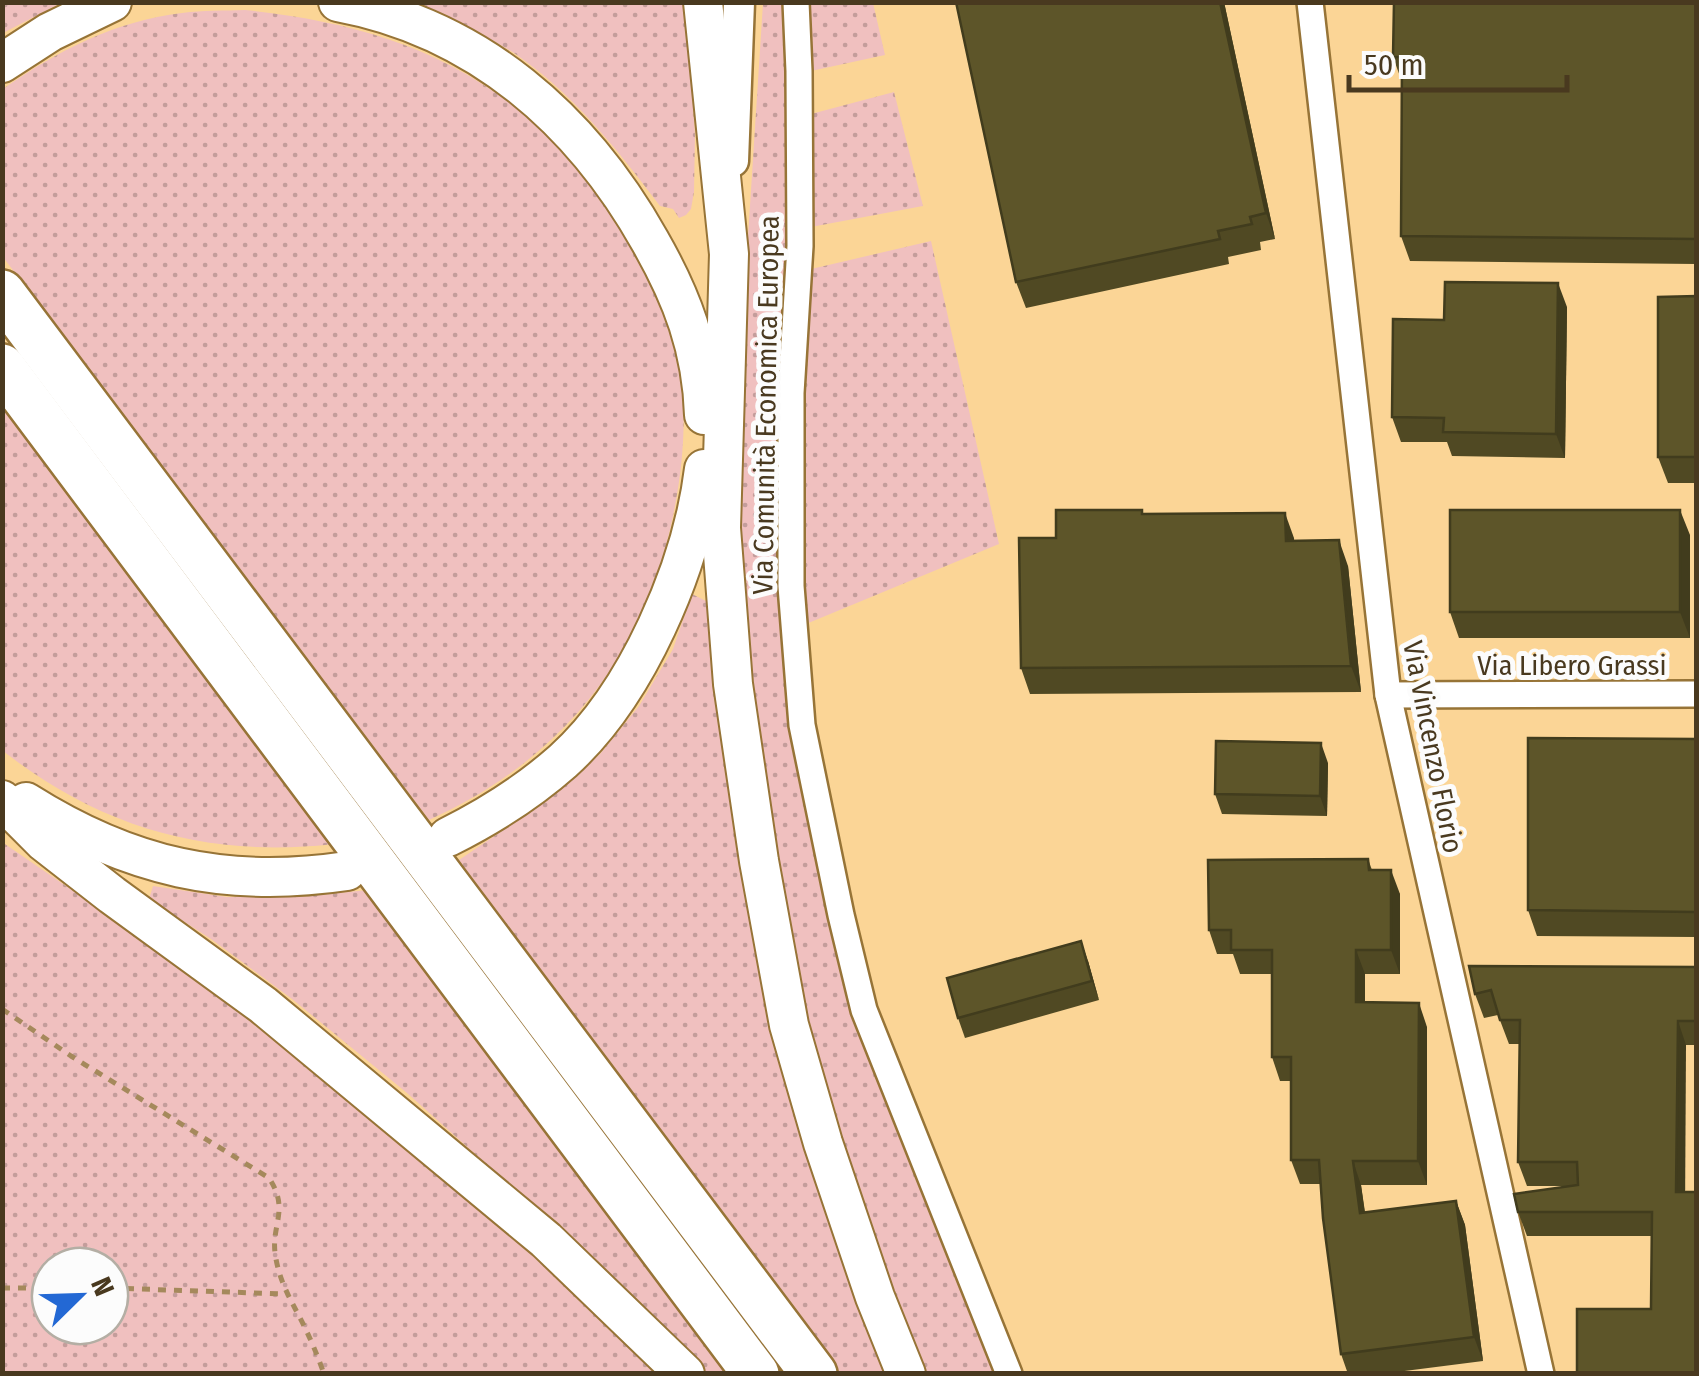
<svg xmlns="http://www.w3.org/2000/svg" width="1699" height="1376" viewBox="0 0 1699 1376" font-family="'Fira Sans Condensed',sans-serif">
  <defs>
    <pattern id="grass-dots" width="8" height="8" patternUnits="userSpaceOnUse" patternTransform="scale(2.5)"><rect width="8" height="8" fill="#f0c0bf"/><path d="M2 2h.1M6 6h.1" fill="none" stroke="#c49d9b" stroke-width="1.8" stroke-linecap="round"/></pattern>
  </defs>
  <rect width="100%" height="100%" fill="#fbd596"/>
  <g fill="url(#grass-dots)" fill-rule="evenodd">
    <path d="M 3,2 L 59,2 L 61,3 L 3,33 Z"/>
    <path d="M 409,3 L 686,3 L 695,135 L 694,192 L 691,209 L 686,215 L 679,218 L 673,209 L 660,206 C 618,151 577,98 521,58 C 492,37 443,16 409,3 Z"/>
    <path d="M 763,3 L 786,3 L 788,176 L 778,451 L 779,588 L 786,690 L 797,757 L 852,991 L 999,1373 L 919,1373 L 893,1308 L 798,999 L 748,696 L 739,492 L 741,346 Z"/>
    <path d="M 808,3 L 873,3 L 885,55 L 811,71 Z"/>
    <path d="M 245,10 C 348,21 437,45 519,110 C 591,165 643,248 670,333 C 673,343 677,353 679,362 C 687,409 684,459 675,506 C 648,652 564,759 429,820 L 3,257 L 3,89 C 57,51 115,21 182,13 C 203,10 224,11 245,10 Z"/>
    <path d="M 894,92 L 923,206 L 811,227 L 811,114 Z"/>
    <path d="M 931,241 L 999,544 L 806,624 C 795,506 802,387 807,270 Z"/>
    <path d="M 2,403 L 335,844 C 208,858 103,829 3,751 Z"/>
    <path d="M 692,594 L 712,604 L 721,731 L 768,1008 L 889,1373 L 837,1373 L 456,862 L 548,800 L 600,754 L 639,706 L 673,649 Z"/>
    <path d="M 2,842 L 168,956 L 276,1036 L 483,1206 L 663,1373 L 3,1373 ZM 50,1266 L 110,1266 L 110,1326 L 50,1326 Z"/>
    <path d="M 153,886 L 227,897 L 299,897 L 368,890 L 734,1373 L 706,1373 L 637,1299 L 407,1093 L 292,999 L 211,939 L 149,899 Z"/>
  </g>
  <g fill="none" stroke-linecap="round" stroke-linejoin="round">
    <defs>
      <g id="minor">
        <path d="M 796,2 L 799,71 L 800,246 L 791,393 L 791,586 L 802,725 L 841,915 L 864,1010 L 1009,1374"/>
        <path d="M 1310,2 L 1388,695 L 1541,1374"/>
        <path d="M 1388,695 L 1696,694"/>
      </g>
      <path id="tertiary" d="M 733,161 L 739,2"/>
      <g id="primary">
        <path d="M 338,2 C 478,28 582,120 650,241 C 682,297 702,349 704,415"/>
        <path d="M 703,2 L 729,254 L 721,528 L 733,684 L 759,861 L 789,1025 L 823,1143 L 875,1297 L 906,1374"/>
        <path d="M 2,63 L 50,32 L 112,2"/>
        <path d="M 2,800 L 44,842 L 112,895 L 263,1005 L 546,1240 L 685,1374"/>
        <path d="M 26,802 C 129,867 226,889 347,871"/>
        <path d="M 448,837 C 490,816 528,792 563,761 C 637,694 692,567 704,469"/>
      </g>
      <g id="motorway">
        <path d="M 2,293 L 814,1374"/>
        <path d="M 2,367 L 756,1374"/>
      </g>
    </defs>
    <use href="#minor" stroke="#977437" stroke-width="30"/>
    <use href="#tertiary" stroke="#977437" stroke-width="35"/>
    <use href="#primary" stroke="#977437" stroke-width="42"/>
    <use href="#motorway" stroke="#977437" stroke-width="50"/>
    <g stroke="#a5895c" stroke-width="5" stroke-dasharray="8 8" stroke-linecap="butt">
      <path d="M 2,1009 L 71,1056 L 269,1178 C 291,1211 269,1226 276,1259 C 280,1281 289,1297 299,1316 C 309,1335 317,1354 324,1374"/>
      <path d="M 2,1288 L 50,1288"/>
      <path d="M 110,1288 L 286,1294"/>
    </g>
    <use href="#minor" stroke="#fff" stroke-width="25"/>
    <use href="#tertiary" stroke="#fff" stroke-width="30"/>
    <use href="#primary" stroke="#fff" stroke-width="38"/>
    <use href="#motorway" stroke="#fff" stroke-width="45"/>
  </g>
  <g fill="#504923">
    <path d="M 956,2 L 1224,2 L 1275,239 L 1260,242 L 1261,250 L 1228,257 L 1229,264 L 1026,308 L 1016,282 Z"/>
    <path d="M 1696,2 L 1696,264 L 1410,261 L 1401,236 L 1402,82 L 1393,57 Z"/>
    <path d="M 1696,296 L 1696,483 L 1668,483 L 1658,457 Z"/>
    <path d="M 1567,307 L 1565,458 L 1452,456 L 1447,442 L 1401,442 L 1392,417 L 1444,320 Z"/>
    <path d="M 1143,514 L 1294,538 L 1294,541 L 1348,566 L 1361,692 L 1030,694 L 1021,668 L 1056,538 Z"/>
    <path d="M 1690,535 L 1690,638 L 1459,638 L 1450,612 Z"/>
    <path d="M 1696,739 L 1696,937 L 1537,936 L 1528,910 Z"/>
    <path d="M 1328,763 L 1327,816 L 1222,814 L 1215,794 Z"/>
    <path d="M 1368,859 L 1372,870 L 1400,894 L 1400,974 L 1365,974 L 1365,1002 L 1427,1027 L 1427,1185 L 1361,1185 L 1365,1212 L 1456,1201 L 1465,1225 L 1483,1361 L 1381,1374 L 1348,1374 L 1341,1354 L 1321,1184 L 1300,1184 L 1291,1160 L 1291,1081 L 1280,1081 L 1272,1057 L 1272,974 L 1240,974 L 1233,954 L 1217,954 L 1209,930 Z"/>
    <path d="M 1088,961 L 1099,1000 L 965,1038 L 958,1018 Z"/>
    <path d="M 1469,966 L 1696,967 L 1696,1045 L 1686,1045 L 1651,1309 L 1652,1236 L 1527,1236 L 1518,1212 L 1573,1186 L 1527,1186 L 1518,1162 L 1520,1044 L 1509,1044 L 1498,1015 L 1484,1018 L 1475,994 Z"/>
  </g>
  <g fill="#413c1d">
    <path d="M 1220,2 L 1224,2 L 1275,239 L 1266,213 Z"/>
    <path d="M 1558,283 L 1567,307 L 1565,458 L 1556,434 Z"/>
    <path d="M 1680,510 L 1690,535 L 1690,638 L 1680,612 Z"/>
    <path d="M 1285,513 L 1294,538 L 1295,567 L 1286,541 Z"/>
    <path d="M 1339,540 L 1348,566 L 1361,692 L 1351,666 Z"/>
    <path d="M 1321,743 L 1328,763 L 1327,816 L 1320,796 Z"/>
    <path d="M 1391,870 L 1400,894 L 1400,974 L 1391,950 Z"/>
    <path d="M 1081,941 L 1088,961 L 1099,1000 L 1092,981 Z"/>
    <path d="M 1356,950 L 1365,974 L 1365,1026 L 1356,1002 Z"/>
    <path d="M 1419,1003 L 1427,1027 L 1427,1185 L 1418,1161 Z"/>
    <path d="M 1678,1021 L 1686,1045 L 1685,1216 L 1676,1192 Z"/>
    <path d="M 1353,1161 L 1361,1185 L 1368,1237 L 1360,1213 Z"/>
    <path d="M 1456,1201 L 1465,1225 L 1483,1361 L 1474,1337 Z"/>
  </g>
  <g fill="#5d5529" stroke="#413c1d" stroke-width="2.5">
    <path d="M 956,2 L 1220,2 L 1266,213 L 1250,217 L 1252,224 L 1218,231 L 1220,239 L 1016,282 Z"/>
    <path d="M 1394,2 L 1696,2 L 1696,239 L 1401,236 L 1402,57 L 1393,57 Z"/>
    <path d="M 1445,282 L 1558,283 L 1556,434 L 1443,432 L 1444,418 L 1392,417 L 1393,319 L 1444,320 Z"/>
    <path d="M 1696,296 L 1696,457 L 1658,457 L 1658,297 Z"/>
    <path d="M 1056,510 L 1142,510 L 1142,514 L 1285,513 L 1286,541 L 1339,540 L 1351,666 L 1021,668 L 1019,538 L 1056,538 Z"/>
    <rect x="1450" y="510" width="230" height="102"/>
    <path d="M 1528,738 L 1696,739 L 1696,912 L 1528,910 Z"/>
    <path d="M 1216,741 L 1321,743 L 1320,796 L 1215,794 Z"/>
    <path d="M 1368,859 L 1369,870 L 1391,870 L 1391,950 L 1356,950 L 1356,1002 L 1419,1003 L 1418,1161 L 1353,1161 L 1360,1213 L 1456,1201 L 1474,1337 L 1341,1354 L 1323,1218 L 1319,1160 L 1291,1160 L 1291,1057 L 1272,1057 L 1272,950 L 1231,950 L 1231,930 L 1209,930 L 1208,860 Z"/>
    <path d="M 1081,941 L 1092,981 L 958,1018 L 947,978 Z"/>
    <path d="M 1469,966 L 1696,967 L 1696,1021 L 1678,1021 L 1676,1192 L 1696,1192 L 1696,1374 L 1577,1374 L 1577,1309 L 1651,1309 L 1652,1212 L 1518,1212 L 1514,1194 L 1578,1185 L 1577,1162 L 1518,1162 L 1520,1020 L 1500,1020 L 1491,990 L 1475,994 Z"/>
  </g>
  <g text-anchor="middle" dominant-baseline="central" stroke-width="10" stroke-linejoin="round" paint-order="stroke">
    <g font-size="28" fill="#49391f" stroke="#fcfcfc">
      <text transform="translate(766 405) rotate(-89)">Via Comunità Economica Europea</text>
      <text x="1572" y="665">Via Libero Grassi</text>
      <text transform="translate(1433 747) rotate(79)">Via Vincenzo Florio</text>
    </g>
  </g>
  <rect width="1699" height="1376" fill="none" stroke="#49391f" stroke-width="10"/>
  <g transform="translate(80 1296) rotate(67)"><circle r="48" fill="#fcfcfc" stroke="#b4aea4" stroke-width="2.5"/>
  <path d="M0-8L18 38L0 25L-18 38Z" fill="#2368d4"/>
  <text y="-15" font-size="28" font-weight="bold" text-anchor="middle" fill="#49391f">N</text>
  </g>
  <path d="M1349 75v15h218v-15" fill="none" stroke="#49391f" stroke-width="5"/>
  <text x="1364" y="75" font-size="30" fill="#49391f" stroke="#fcfcfc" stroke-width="8" paint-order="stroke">50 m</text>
</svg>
